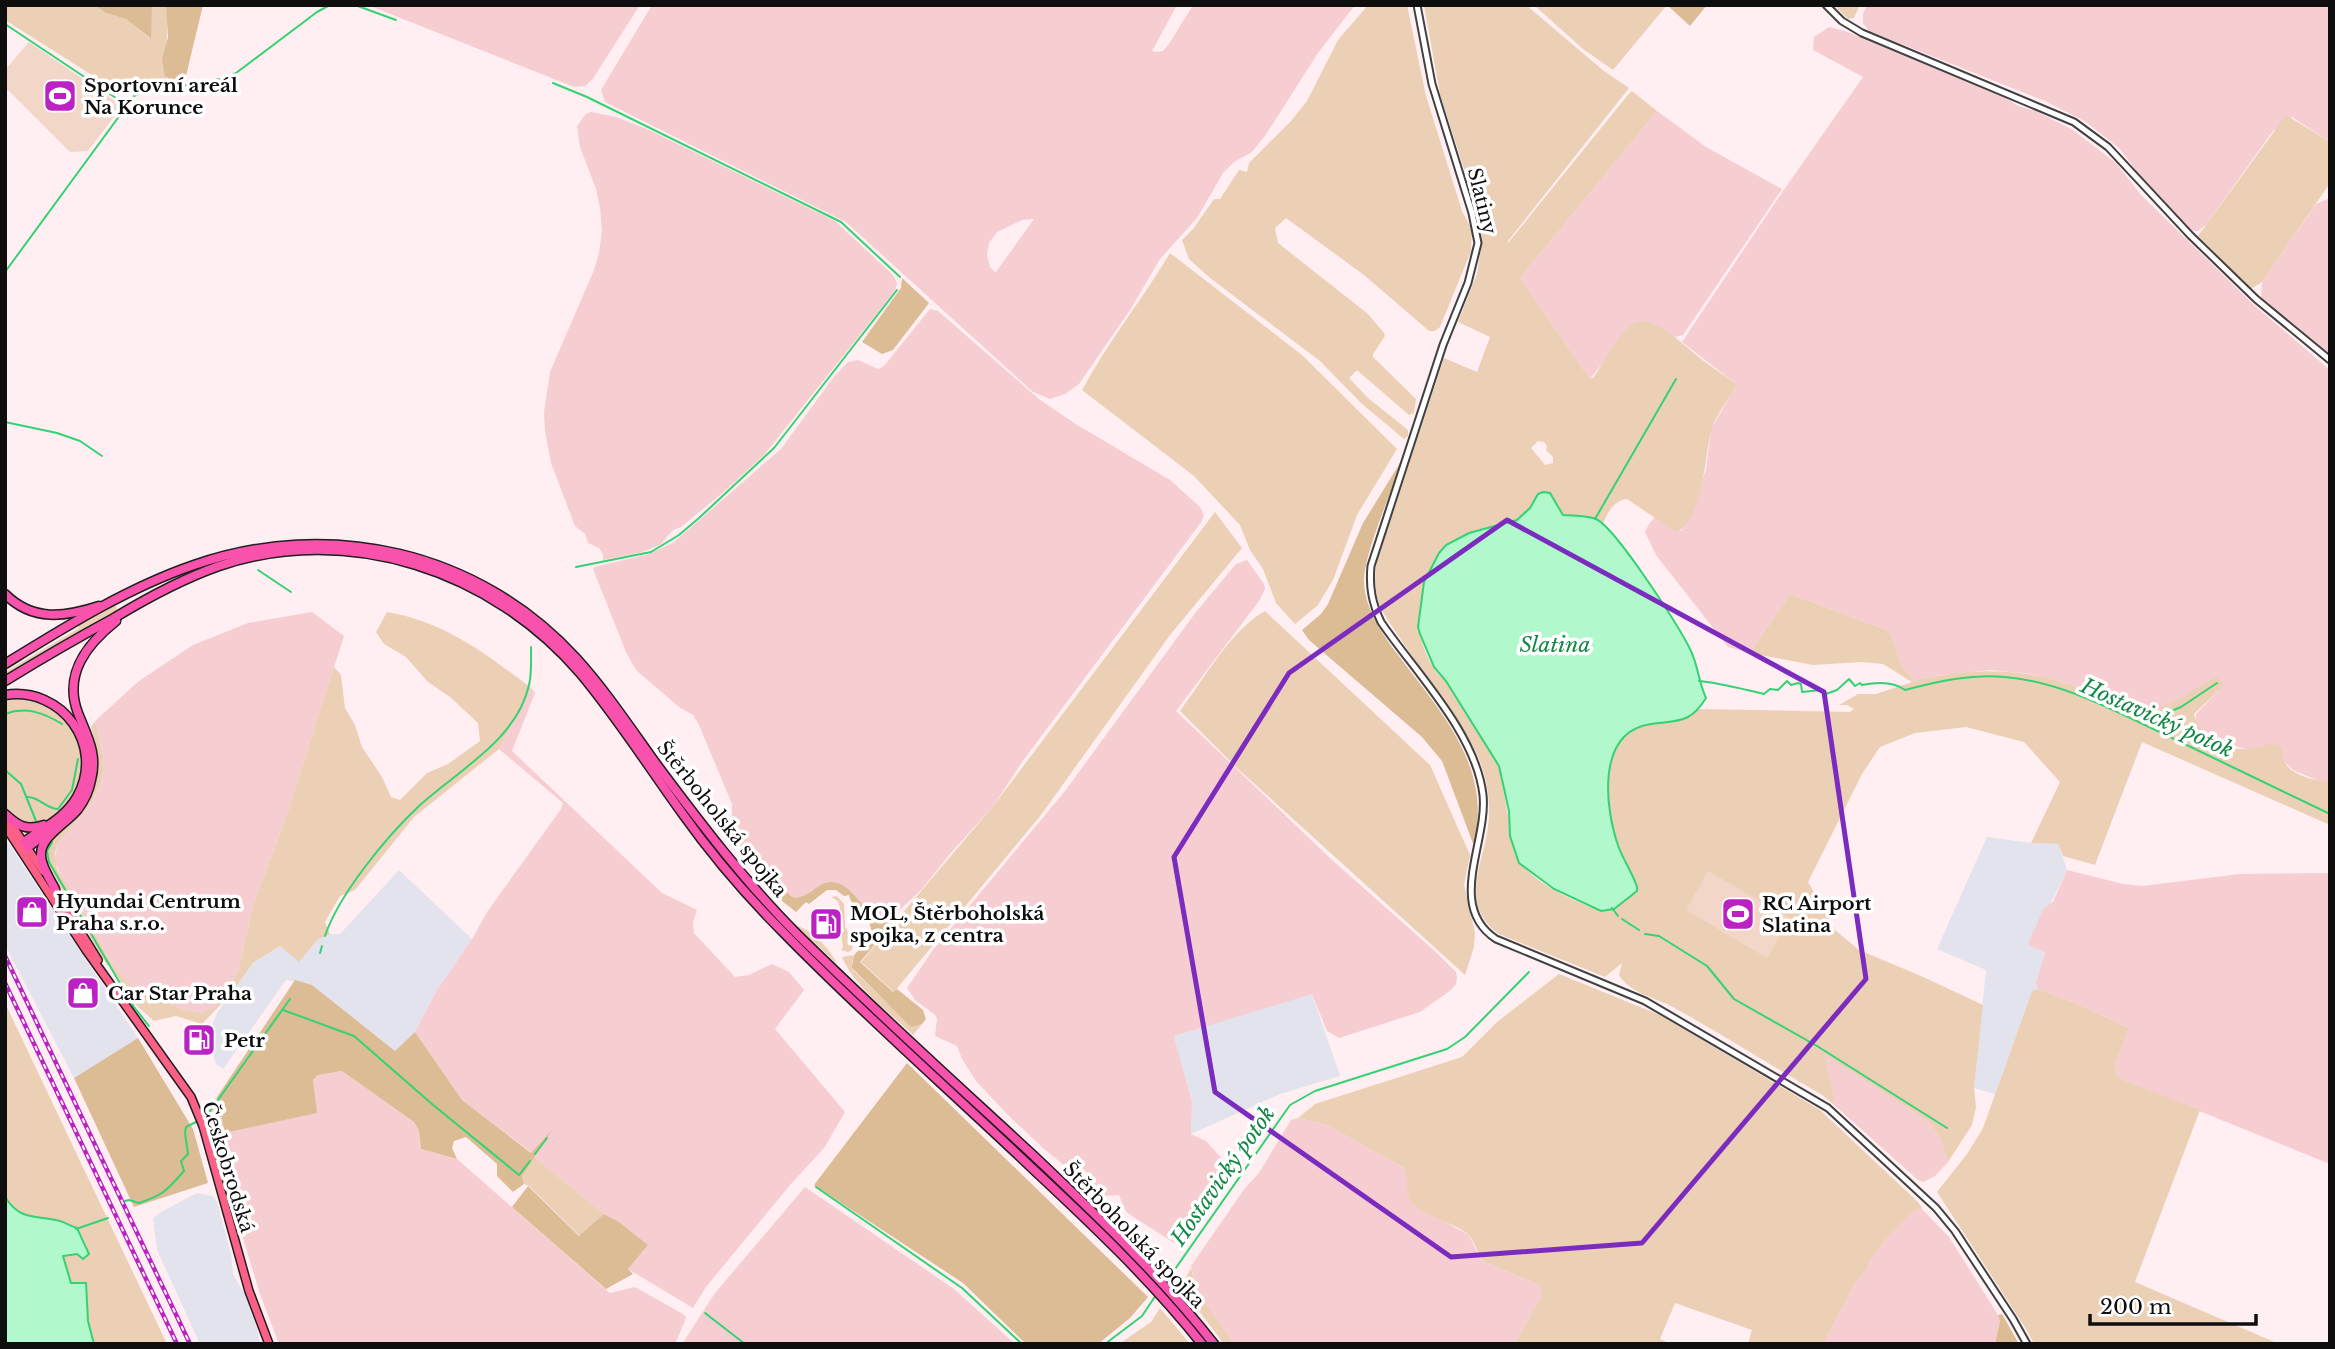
<svg xmlns="http://www.w3.org/2000/svg" width="2335" height="1349" viewBox="0 0 2335 1349" font-family="'Libre Baskerville',serif">
  <rect width="100%" height="100%" fill="#ffeef2"/>
  <g fill="#e2e3ed">
    <path d="M 1987,837 L 2031,843 L 2058,844 L 2067,870 L 2030,946 L 2044,953 L 2045,957 L 2036,983 L 2038,989 L 2032,991 L 1995,1094 L 1974,1088 L 1986,970 L 1937,949 Z"/>
    <path d="M 5,838 L 138,1038 L 74,1078 L 5,945 Z"/>
    <path d="M 399,870 L 472,939 L 437,990 L 415,1032 L 395,1051 L 312,985 L 286,980 L 223,1069 L 216,1064 L 208,1036 L 217,1013 L 253,963 L 280,946 L 299,961 L 317,940 L 330,934 L 340,934 Z"/>
    <path d="M 1308,994 L 1312,994 L 1340,1076 L 1280,1094 L 1191,1134 L 1192,1102 L 1174,1036 Z"/>
    <path d="M 197,1193 L 213,1196 L 217,1202 L 231,1254 L 233,1274 L 244,1293 L 257,1328 L 260,1344 L 200,1344 L 157,1250 L 153,1218 L 161,1212 Z"/>
  </g>
  <g fill="#f6cdd1" fill-rule="evenodd">
    <path d="M 368,5 L 640,5 L 592,80 L 585,86 L 574,87 Z"/>
    <path d="M 652,5 L 1177,5 L 1152,51 L 1157,52 L 1163,51 L 1169,44 L 1193,5 L 1355,5 L 1318,53 L 1265,136 L 1252,152 L 1234,162 L 1223,173 L 1197,218 L 1160,259 L 1130,310 L 1079,384 L 1065,394 L 1050,399 L 1033,392 L 846,222 L 605,102 L 601,90 ZM 1034,219 L 996,272 L 995,272 L 990,267 L 987,255 L 989,243 L 997,232 L 1022,220 Z"/>
    <path d="M 1867,5 L 2330,5 L 2330,142 L 2292,117 L 2272,132 L 2206,225 L 2198,231 L 2191,231 L 2147,185 L 2120,149 L 2086,122 L 2047,102 L 1869,31 L 1863,23 L 1863,14 Z"/>
    <path d="M 1829,27 L 1845,31 L 2004,97 L 2018,106 L 2036,111 L 2073,130 L 2116,163 L 2141,195 L 2254,305 L 2330,370 L 2330,781 L 2319,781 L 2293,770 L 2284,761 L 2216,740 L 2202,730 L 2196,724 L 2196,714 L 2220,689 L 2218,677 L 2167,707 L 2143,710 L 2113,702 L 2067,683 L 2031,674 L 1990,670 L 1935,676 L 1914,681 L 1901,664 L 1889,631 L 1790,594 L 1750,653 L 1728,647 L 1656,555 L 1645,532 L 1649,524 L 1655,517 L 1677,532 L 1682,530 L 1687,522 L 1706,470 L 1711,429 L 1735,388 L 1736,384 L 1682,342 L 1783,191 L 1863,77 L 1813,50 L 1814,37 Z"/>
    <path d="M 1657,111 L 1706,147 L 1782,189 L 1683,335 L 1676,337 L 1648,323 L 1635,322 L 1590,379 L 1520,278 Z"/>
    <path d="M 591,112 L 616,117 L 649,130 L 835,221 L 893,275 L 897,283 L 895,291 L 887,301 L 764,455 L 726,490 L 681,527 L 673,530 L 660,545 L 639,553 L 603,560 L 603,554 L 599,548 L 588,543 L 585,534 L 575,526 L 551,463 L 545,431 L 544,412 L 550,372 L 594,270 L 599,253 L 602,231 L 600,208 L 596,189 L 580,147 L 577,126 L 586,114 Z"/>
    <path d="M 2330,194 L 2330,354 L 2298,330 L 2261,297 L 2262,282 L 2316,204 L 2330,198 Z"/>
    <path d="M 930,309 L 938,311 L 1039,399 L 1074,423 L 1170,480 L 1200,507 L 1204,515 L 1202,521 L 1022,762 L 994,805 L 950,854 L 921,890 L 890,919 L 883,920 L 873,914 L 844,887 L 814,889 L 803,897 L 792,897 L 756,862 L 732,833 L 732,804 L 699,725 L 693,715 L 679,707 L 636,670 L 626,652 L 593,569 L 594,567 L 646,555 L 673,543 L 781,449 L 833,378 L 848,362 L 858,360 L 878,369 L 884,366 Z"/>
    <path d="M 1247,560 L 1264,584 L 1265,589 L 1259,601 L 1176,711 L 1331,859 L 1437,953 L 1456,972 L 1457,977 L 1456,984 L 1451,990 L 1420,1012 L 1339,1038 L 1327,1031 L 1312,994 L 1174,1036 L 1192,1102 L 1191,1134 L 1206,1141 L 1223,1160 L 1227,1169 L 1226,1177 L 1212,1201 L 1184,1241 L 1174,1243 L 1129,1214 L 1125,1210 L 1119,1195 L 1102,1196 L 1044,1149 L 1008,1115 L 976,1081 L 962,1059 L 957,1046 L 935,1036 L 937,1019 L 935,1015 L 915,1000 L 907,988 L 933,950 L 1065,791 L 1196,612 L 1236,564 Z"/>
    <path d="M 312,612 L 344,636 L 287,814 L 253,906 L 238,971 L 228,993 L 213,1008 L 201,1013 L 181,1009 L 128,983 L 112,964 L 62,879 L 55,861 L 57,844 L 90,806 L 101,782 L 104,770 L 103,755 L 95,721 L 139,681 L 193,645 L 248,623 Z"/>
    <path d="M 531,688 L 535,693 L 512,751 L 662,893 L 697,910 L 693,922 L 694,933 L 735,977 L 749,975 L 772,964 L 789,972 L 804,990 L 775,1029 L 845,1112 L 824,1148 L 790,1185 L 706,1287 L 693,1308 L 628,1269 L 648,1245 L 619,1222 L 604,1214 L 534,1157 L 548,1136 L 532,1153 L 462,1100 L 415,1032 L 437,990 L 472,939 L 487,912 L 561,809 L 563,803 L 499,749 Z"/>
    <path d="M 2067,870 L 2123,884 L 2142,886 L 2240,874 L 2330,873 L 2330,1164 L 2123,1080 L 2117,1075 L 2115,1064 L 2129,1028 L 2075,1003 L 2038,989 L 2036,983 L 2045,953 L 2030,946 L 2029,941 L 2044,908 L 2053,902 Z"/>
    <path d="M 1823,1053 L 1928,1121 L 1941,1140 L 1948,1162 L 1935,1176 L 1923,1182 L 1918,1180 L 1833,1104 L 1834,1096 Z"/>
    <path d="M 342,1071 L 414,1122 L 419,1131 L 421,1149 L 457,1159 L 610,1293 L 635,1287 L 683,1314 L 686,1317 L 685,1321 L 675,1344 L 279,1344 L 260,1294 L 235,1212 L 216,1144 L 216,1139 L 225,1133 L 316,1113 L 313,1080 L 318,1075 Z"/>
    <path d="M 1298,1118 L 1327,1125 L 1404,1168 L 1408,1177 L 1408,1195 L 1414,1205 L 1469,1235 L 1479,1256 L 1485,1262 L 1539,1285 L 1542,1296 L 1514,1344 L 1234,1344 L 1198,1292 L 1191,1266 L 1245,1188 L 1259,1173 L 1291,1120 Z"/>
    <path d="M 805,1187 L 954,1289 L 1015,1344 L 682,1344 L 715,1293 Z"/>
    <path d="M 1921,1208 L 1949,1237 L 1998,1315 L 2000,1321 L 1995,1344 L 1823,1344 L 1854,1285 L 1866,1270 L 1871,1259 L 1885,1240 L 1914,1209 Z"/>
  </g>
  <g fill="#ebd0b6" fill-rule="evenodd">
    <path d="M 5,5 L 94,5 L 106,13 L 126,19 L 150,39 L 152,5 L 166,5 C 170,30 164,52 165,76 L 172,80 L 135,89 L 114,89 L 5,20 Z"/>
    <path d="M 1368,5 L 1407,5 L 1426,96 L 1462,211 L 1472,230 L 1471,251 L 1440,327 L 1435,331 L 1429,331 L 1364,275 L 1286,218 L 1275,228 L 1278,243 L 1368,314 L 1384,333 L 1385,336 L 1373,354 L 1373,357 L 1416,399 L 1414,413 L 1409,415 L 1358,371 L 1356,371 L 1349,378 L 1368,398 L 1408,430 L 1408,436 L 1404,439 L 1361,403 L 1320,361 L 1210,278 L 1189,259 L 1182,240 L 1193,229 L 1214,199 L 1220,199 L 1239,170 L 1247,172 L 1249,163 L 1291,121 L 1307,101 L 1338,40 Z"/>
    <path d="M 1424,5 L 1526,5 L 1604,71 L 1629,88 L 1508,241 L 1508,243 L 1627,96 L 1632,91 L 1657,111 L 1520,278 L 1590,379 L 1594,377 C 1602,365 1623,326 1636,322 C 1654,317 1676,338 1688,348 C 1702,361 1720,372 1736,384 L 1735,388 C 1728,401 1715,416 1711,431 C 1705,455 1703,520 1677,532 L 1673,530 L 1627,499 C 1614,500 1607,513 1603,524 L 1591,518 L 1563,516 L 1558,504 L 1534,499 C 1520,535 1463,525 1439,553 L 1418,627 C 1422,645 1430,670 1446,681 L 1499,766 L 1515,854 C 1530,883 1572,900 1601,911 L 1620,905 L 1637,891 L 1637,884 C 1613,845 1584,755 1638,727 C 1660,716 1677,728 1699,709 L 1850,712 L 1854,709 L 1847,705 L 1839,705 L 1858,694 L 1876,694 L 1912,682 L 1883,664 L 1862,662 L 1813,665 L 1750,653 L 1790,594 L 1889,631 L 1901,664 L 1914,681 C 1965,668 2019,667 2069,684 C 2092,692 2120,709 2145,709 C 2174,709 2192,687 2218,677 L 2223,684 L 2220,689 L 2194,714 C 2198,734 2222,748 2242,749 C 2257,751 2264,740 2281,746 C 2282,752 2283,759 2286,764 C 2292,775 2317,782 2330,781 L 2330,825 L 2142,742 L 2095,865 L 2063,856 L 2058,844 L 2031,843 L 2060,782 L 2024,742 L 1966,727 L 1915,733 L 1880,747 L 1862,774 L 1808,882 L 1835,930 L 1859,950 L 1921,976 L 1983,1005 L 1974,1088 L 1976,1107 L 1972,1125 L 1948,1162 L 1941,1140 L 1928,1121 L 1824,1054 L 1834,1096 L 1833,1104 L 1822,1095 C 1772,1066 1723,1035 1673,1007 C 1654,997 1631,994 1619,975 L 1622,963 L 1605,977 L 1499,934 C 1458,904 1483,866 1488,827 C 1491,806 1488,784 1481,764 C 1462,717 1425,678 1398,635 C 1392,626 1385,617 1381,608 C 1374,593 1374,577 1377,561 L 1444,358 L 1477,372 L 1490,337 L 1458,322 L 1477,274 L 1482,242 L 1480,219 L 1440,94 ZM 1538,441 L 1544,442 L 1547,446 L 1546,450 L 1553,457 L 1553,463 L 1545,465 L 1531,448 Z"/>
    <path d="M 1534,5 L 1667,5 L 1613,70 L 1583,49 Z"/>
    <path d="M 1834,5 L 1860,5 L 1854,18 L 1848,19 Z"/>
    <path d="M 2286,115 L 2330,142 L 2330,183 L 2262,282 L 2251,289 L 2198,236 Z"/>
    <path d="M 1170,253 L 1302,355 L 1397,449 L 1357,515 L 1333,580 L 1318,605 L 1295,624 L 1276,603 L 1263,569 L 1250,550 L 1240,525 L 1194,476 L 1082,390 C 1108,342 1142,300 1170,253 Z"/>
    <path d="M 1215,512 L 1242,548 L 1170,635 L 1041,815 L 894,992 L 861,962 L 994,805 Z"/>
    <path d="M 115,605 L 118,611 L 5,676 L 5,672 L 79,628 L 78,625 Z"/>
    <path d="M 1265,611 L 1430,765 L 1470,855 L 1464,885 L 1475,933 L 1474,947 L 1465,975 L 1238,769 L 1180,711 C 1204,679 1230,631 1265,611 Z"/>
    <path d="M 387,612 C 445,622 485,653 531,688 L 499,749 L 414,817 L 355,890 L 340,896 L 325,922 L 330,934 L 317,940 L 299,962 L 280,946 L 253,963 L 230,995 L 202,1024 L 176,1016 L 154,1021 L 135,1004 L 111,966 L 107,965 L 45,861 C 44,838 57,837 72,823 C 100,797 102,762 91,727 L 95,721 L 103,755 L 104,770 L 101,782 L 90,806 L 57,844 L 55,853 L 57,869 L 112,964 L 128,983 L 181,1009 L 201,1013 L 213,1008 L 228,993 L 238,971 L 253,906 L 287,814 L 334,667 L 341,675 L 345,708 L 355,725 L 362,747 L 382,777 L 391,797 L 400,800 L 427,773 L 448,764 L 480,741 L 478,723 L 450,697 L 428,682 L 406,657 L 384,644 L 376,632 Z"/>
    <path d="M 24,698 C 34,701 45,703 54,709 C 91,736 90,794 50,818 C 44,822 33,826 25,824 C 16,822 11,814 5,807 L 5,699 Z"/>
    <path d="M 698,825 L 712,843 L 908,1043 L 906,1045 C 832,976 761,907 697,828 Z"/>
    <path d="M 732,833 L 751,856 L 746,860 L 727,837 Z"/>
    <path d="M 837,896 L 844,904 L 845,926 L 853,944 L 852,950 L 848,952 L 841,950 L 843,947 L 841,934 L 844,931 L 842,917 L 839,919 L 840,908 L 838,901 L 831,897 Z"/>
    <path d="M 797,926 C 811,929 831,950 837,964 Z"/>
    <path d="M 854,955 L 851,967 L 853,970 L 911,1026 L 922,1024 L 913,1035 C 889,1012 856,989 842,957 Z"/>
    <path d="M 1559,974 L 1660,1015 L 1820,1110 L 1918,1202 L 1922,1208 L 1914,1210 L 1885,1240 L 1871,1259 L 1866,1270 L 1854,1285 L 1823,1344 L 1748,1344 L 1752,1330 L 1675,1303 L 1660,1339 L 1671,1344 L 1514,1344 L 1542,1296 L 1539,1285 L 1485,1262 C 1476,1254 1476,1242 1468,1234 C 1454,1222 1412,1214 1408,1195 C 1405,1185 1409,1179 1404,1168 L 1327,1125 L 1298,1118 L 1315,1104 L 1462,1057 L 1497,1022 Z"/>
    <path d="M 2038,989 L 2075,1003 L 2129,1028 L 2115,1064 L 2117,1075 L 2123,1080 L 2200,1110 L 2135,1282 L 2279,1344 L 2034,1344 L 2028,1332 L 1937,1192 L 1967,1154 L 1983,1128 L 2032,991 Z"/>
    <path d="M 5,1003 L 167,1344 L 94,1344 L 88,1321 L 86,1283 L 71,1283 L 63,1256 L 77,1254 L 87,1247 C 84,1241 81,1232 76,1228 C 51,1210 25,1228 5,1197 Z"/>
    <path d="M 913,1048 L 1079,1204 L 1157,1282 L 1156,1284 L 1095,1223 L 911,1050 Z"/>
    <path d="M 217,1097 L 225,1133 L 217,1136 L 214,1141 L 207,1109 Z"/>
    <path d="M 534,1157 L 604,1214 L 580,1236 L 529,1186 L 524,1184 L 522,1176 Z"/>
    <path d="M 1191,1268 L 1198,1292 L 1234,1344 L 1224,1344 L 1181,1287 Z"/>
    <path d="M 1160,1308 L 1190,1344 L 1119,1344 L 1151,1322 Z"/>
  </g>
  <g fill="#dcbc95">
    <path d="M 94,5 L 152,5 L 151,39 L 126,19 L 106,13 Z"/>
    <path d="M 166,5 L 203,5 L 185,80 L 172,80 L 165,76 L 162,59 L 168,37 Z"/>
    <path d="M 1667,5 L 1707,5 L 1690,26 Z"/>
    <path d="M 902,278 L 929,303 L 893,350 L 882,354 L 862,342 L 901,288 Z"/>
    <path d="M 1405,455 C 1394,486 1363,554 1364,583 C 1365,609 1383,635 1398,655 C 1443,715 1492,766 1474,846 L 1442,761 L 1422,737 L 1309,640 L 1302,630 L 1321,614 L 1328,604 L 1363,523 Z"/>
    <path d="M 751,856 L 792,897 C 810,901 818,877 837,883 C 858,889 867,923 890,919 L 894,922 L 860,962 L 893,992 L 897,989 L 923,1010 L 926,1019 L 922,1024 L 911,1027 L 851,967 C 853,964 853,960 854,956 C 857,949 867,946 870,939 C 878,920 851,909 849,895 L 844,896 L 836,890 L 827,890 L 809,904 L 806,902 L 796,912 L 782,901 L 746,860 Z"/>
    <path d="M 295,980 L 312,985 L 395,1051 L 415,1032 L 462,1100 L 531,1153 L 552,1130 L 522,1176 L 524,1184 L 513,1192 L 497,1176 L 497,1164 L 466,1137 L 454,1141 L 452,1148 L 457,1159 L 421,1149 L 419,1131 L 414,1122 L 342,1071 L 318,1075 L 313,1080 L 317,1113 L 225,1133 L 217,1097 Z"/>
    <path d="M 138,1038 L 193,1129 L 208,1183 L 134,1207 L 74,1078 Z"/>
    <path d="M 907,1063 L 1148,1297 L 1130,1318 L 1098,1344 L 1026,1344 L 963,1283 L 814,1185 Z"/>
    <path d="M 528,1186 L 579,1236 L 604,1214 L 619,1222 L 648,1245 L 628,1269 L 633,1274 L 606,1289 L 512,1207 Z"/>
    <path d="M 2002,1314 L 2019,1344 L 1995,1344 L 2000,1321 L 1998,1315 Z"/>
  </g>
  <g fill="#f2d7c9">
    <path d="M 29,42 L 122,106 L 88,151 L 70,152 L 8,90 L 5,92 L 5,70 Z"/>
    <path d="M 1708,871 L 1790,918 L 1767,958 L 1686,910 Z"/>
  </g>
  <g fill="#b1f8cc" stroke="#35d274" stroke-width="2">
    <path d="M 1543,492 L 1550,493 L 1563,515 C 1574,516 1586,515 1596,519 C 1616,528 1680,628 1691,651 C 1698,666 1699,683 1706,698 C 1690,724 1678,720 1651,724 C 1595,732 1605,810 1619,848 C 1624,861 1633,874 1637,887 L 1637,891 L 1614,909 L 1601,911 L 1554,889 L 1519,863 L 1510,836 L 1509,811 L 1499,766 L 1446,681 L 1434,667 L 1420,634 L 1418,627 L 1424,582 L 1439,553 L 1446,545 L 1469,533 L 1517,520 L 1530,508 L 1538,494 Z"/>
    <path d="M 5,1197 C 20,1220 32,1215 56,1220 C 63,1221 70,1226 77,1228 L 89,1254 L 83,1259 L 77,1254 L 63,1256 L 71,1283 L 86,1283 L 88,1321 L 94,1344 L 5,1344 Z"/>
  </g>
  <g fill="none" stroke-linecap="round" stroke-linejoin="round">
    <g stroke="#35d274" stroke-width="2">
      <path d="M 355,5 L 396,20"/>
      <path d="M 5,24 L 125,104"/>
      <path d="M 553,83 L 587,97 L 841,222 L 900,277"/>
      <path d="M 5,272 L 134,96 L 140,93 L 226,78 L 236,73 L 317,12 L 330,5"/>
      <path d="M 5,422 L 57,433 L 80,441 L 102,456"/>
      <path d="M 1595,519 L 1676,379"/>
      <path d="M 576,567 L 651,552 L 679,535 L 699,518 L 774,448 L 897,290"/>
      <path d="M 258,570 L 291,592"/>
      <path d="M 1699,681 C 1721,683 1742,689 1764,694 L 1770,689 L 1778,690 L 1787,681 L 1791,685 L 1798,683 L 1801,684 L 1802,692 L 1821,690 L 1826,694 L 1837,690 L 1849,679 L 1855,686 L 1860,683 L 1862,685 C 1877,682 1893,681 1905,690 C 1939,681 1970,674 2005,677 C 2064,682 2118,713 2170,737 C 2223,763 2277,788 2330,814"/>
      <path d="M 5,714 C 26,706 44,713 62,724"/>
      <path d="M 2133,719 L 2162,715 L 2181,707 L 2217,683"/>
      <path d="M 5,770 L 21,784 L 36,821"/>
      <path d="M 26,797 C 39,796 46,809 58,809 L 72,790 L 78,759"/>
      <path d="M 52,842 L 47,851 L 49,862 L 134,1007 L 149,1026"/>
      <path d="M 1612,908 L 1618,916"/>
      <path d="M 1622,919 L 1639,930"/>
      <path d="M 1645,934 L 1659,936 L 1707,966 L 1734,999 L 1817,1046 L 1947,1128"/>
      <path d="M 325,936 C 339,894 387,836 419,806 C 457,771 517,740 529,685 C 532,673 531,660 531,647"/>
      <path d="M 320,953 L 322,946"/>
      <path d="M 283,1010 L 354,1036 L 432,1104 L 519,1175 L 530,1161"/>
      <path d="M 205,1118 L 290,999"/>
      <path d="M 535,1154 L 547,1138"/>
      <path d="M 816,1187 L 962,1288 L 1022,1344"/>
      <path d="M 125,1201 L 129,1200 L 139,1203 C 165,1194 166,1191 184,1171 L 181,1161 L 188,1154 L 185,1133 L 186,1127 L 196,1122"/>
      <path d="M 76,1229 L 108,1218"/>
      <path d="M 1166,1282 L 1290,1105 L 1315,1091 L 1447,1049 L 1465,1037 L 1529,972"/>
      <path d="M 705,1313 L 745,1344"/>
      <path d="M 1105,1344 L 1142,1316 L 1156,1295"/>
    </g>
    <defs>
      <g id="minor">
        <path d="M 1417,5 L 1432,84 L 1472,213 L 1478,243 L 1468,283 L 1443,345 L 1371,566 C 1369,587 1372,603 1381,622 C 1415,672 1476,733 1483,795 C 1488,842 1446,906 1496,939 L 1645,1001 L 1828,1108 L 1936,1208 L 1955,1231 L 2013,1319 L 2027,1344"/>
        <path d="M 1826,5 L 1842,21 L 1862,33 L 2074,122 L 2108,147 L 2190,235 L 2256,299 L 2330,360"/>
      </g>
      <g id="major">
        <path d="M 6,817 L 43,871"/>
        <path d="M 5,826 L 86,950 L 191,1097 L 203,1126 L 249,1291 L 269,1344"/>
        <path d="M 53,887 L 98,960"/>
      </g>
      <g id="highway">
        <path d="M 5,594 C 33,622 65,617 99,606"/>
        <path d="M 5,664 C 65,627 127,588 194,565 C 329,518 478,551 576,658 C 606,691 631,729 657,765 C 701,824 746,883 798,935 C 875,1011 955,1083 1034,1156 C 1097,1216 1160,1275 1214,1344"/>
        <path d="M 5,681 C 41,659 77,638 114,618 C 147,598 182,579 219,566 C 348,522 493,571 580,673 C 617,717 648,766 682,813 C 712,855 746,895 783,932 C 863,1014 950,1090 1033,1169 C 1093,1225 1151,1280 1202,1344"/>
        <path d="M 5,695 C 62,686 106,746 77,797 C 65,818 43,828 24,842"/>
        <path d="M 5,814 C 18,826 26,831 44,825"/>
        <path d="M 28,847 L 51,830"/>
        <path d="M 55,889 C 50,879 40,865 41,854 C 41,836 67,823 78,809 C 84,801 89,791 91,780 C 98,754 87,736 78,713 C 63,674 87,644 116,621"/>
      </g>
    </defs>
    <use href="#minor" stroke="#414141" stroke-width="9"/>
    <use href="#major" stroke="#1f1f1f" stroke-width="10"/>
    <use href="#highway" stroke="#1f1f1f" stroke-width="11"/>
    <use href="#minor" stroke="#fff" stroke-width="5"/>
    <use href="#major" stroke="#fd6087" stroke-width="7"/>
    <use href="#highway" stroke="#f952ad" stroke-width="8"/>
    <defs>
      <g id="rail">
        <path d="M 5,956 L 190,1344"/>
        <path d="M 5,983 L 177,1344"/>
      </g>
    </defs>
    <use href="#rail" stroke="#bb21c3" stroke-width="4.5"/>
    <use href="#rail" stroke="#fff" stroke-width="2" stroke-dasharray="5" stroke-linecap="butt"/>
  </g>
  <path fill="none" stroke="#7b2cbf" stroke-width="5" stroke-linejoin="round" d="M 1507,520 L 1824,692 L 1866,979 L 1642,1243 L 1451,1257 L 1215,1092 L 1174,857 L 1289,673 Z"/>
  <defs>
    <symbol id="stadium-square" viewBox="-11 -11 22 22"><rect x="-9" y="-9" width="18" height="18" rx="4" fill="#bb21c3" stroke="#fff"/><path d="M0-5a6.5 5 0 1 0 0 10a6.5 5 0 1 0 0-10ZM-3.5-1.8h7v3.6h-7Z" fill="#fff"/></symbol>
    <symbol id="shop-square" viewBox="-11 -11 22 22"><rect x="-9" y="-9" width="18" height="18" rx="4" fill="#bb21c3" stroke="#fff"/><path d="M-5-2.5h2.3a2.7 3.5 0 0 1 5.4 0H5L5.5 6h-11ZM-1.5-2.5h3a1.5 2.3 0 0 0-3 0Z" fill="#fff"/></symbol>
    <symbol id="fuel-square" viewBox="-11 -11 22 22"><rect x="-9" y="-9" width="18" height="18" rx="4" fill="#bb21c3" stroke="#fff"/><path d="M-5.5-6h7V0h2V4h1.3V-2.5L3-4.5l.8-.8L6-3V5H2.5V1h-1V6h-7ZM-4.2-4.7v3.2H.2V-4.7Z" fill="#fff"/></symbol>
  </defs>
  <g fill-rule="evenodd">
    <use href="#stadium-square" x="41" y="77" width="38" height="38"/>
    <use href="#shop-square" x="13" y="893" width="38" height="38"/>
    <use href="#stadium-square" x="1719" y="895" width="38" height="38"/>
    <use href="#fuel-square" x="807" y="905" width="38" height="38"/>
    <use href="#shop-square" x="64" y="974" width="38" height="38"/>
    <use href="#fuel-square" x="180" y="1021" width="38" height="38"/>
  </g>
  <g text-anchor="middle" dominant-baseline="central" stroke-width="7" stroke-linejoin="round" paint-order="stroke">
    <g font-size="19" font-weight="bold" fill="#0e0e0e" stroke="#fff" text-anchor="start">
      <text x="84" y="85">Sportovní areál<tspan x="84" dy="22">Na Korunce</tspan></text>
      <text x="56" y="901">Hyundai Centrum<tspan x="56" dy="22">Praha s.r.o.</tspan></text>
      <text x="1762" y="903">RC Airport<tspan x="1762" dy="22">Slatina</tspan></text>
      <text x="850" y="913">MOL, Štěrboholská<tspan x="850" dy="22">spojka, z centra</tspan></text>
      <text x="108" y="993">Car Star Praha</text>
      <text x="224" y="1040">Petr</text>
    </g>
    <g font-size="19" fill="#0e0e0e" stroke="#fff">
      <text transform="translate(1482 201) rotate(76)">Slatiny</text>
      <text transform="translate(722 819) rotate(51)">Štěrboholská spojka</text>
      <text transform="translate(228 1167) rotate(73)">Českobrodská</text>
      <text transform="translate(1134 1235) rotate(46)">Štěrboholská spojka</text>
    </g>
    <g font-size="21" font-style="italic" fill="#128745" stroke="#fff">
      <text x="1555" y="645">Slatina</text>
      <text transform="translate(2157 718) rotate(24)">Hostavický potok</text>
      <text transform="translate(1223 1176) rotate(-55)">Hostavický potok</text>
    </g>
  </g>
  <rect width="2335" height="1349" fill="none" stroke="#0e0e0e" stroke-width="14"/>
  <path d="M2090 1314v10h166v-10" fill="none" stroke="#0e0e0e" stroke-width="3.5"/>
  <text x="2100" y="1314" font-size="21" fill="#0e0e0e" stroke="#ffffff" stroke-width="5" paint-order="stroke">200 m</text>
</svg>
